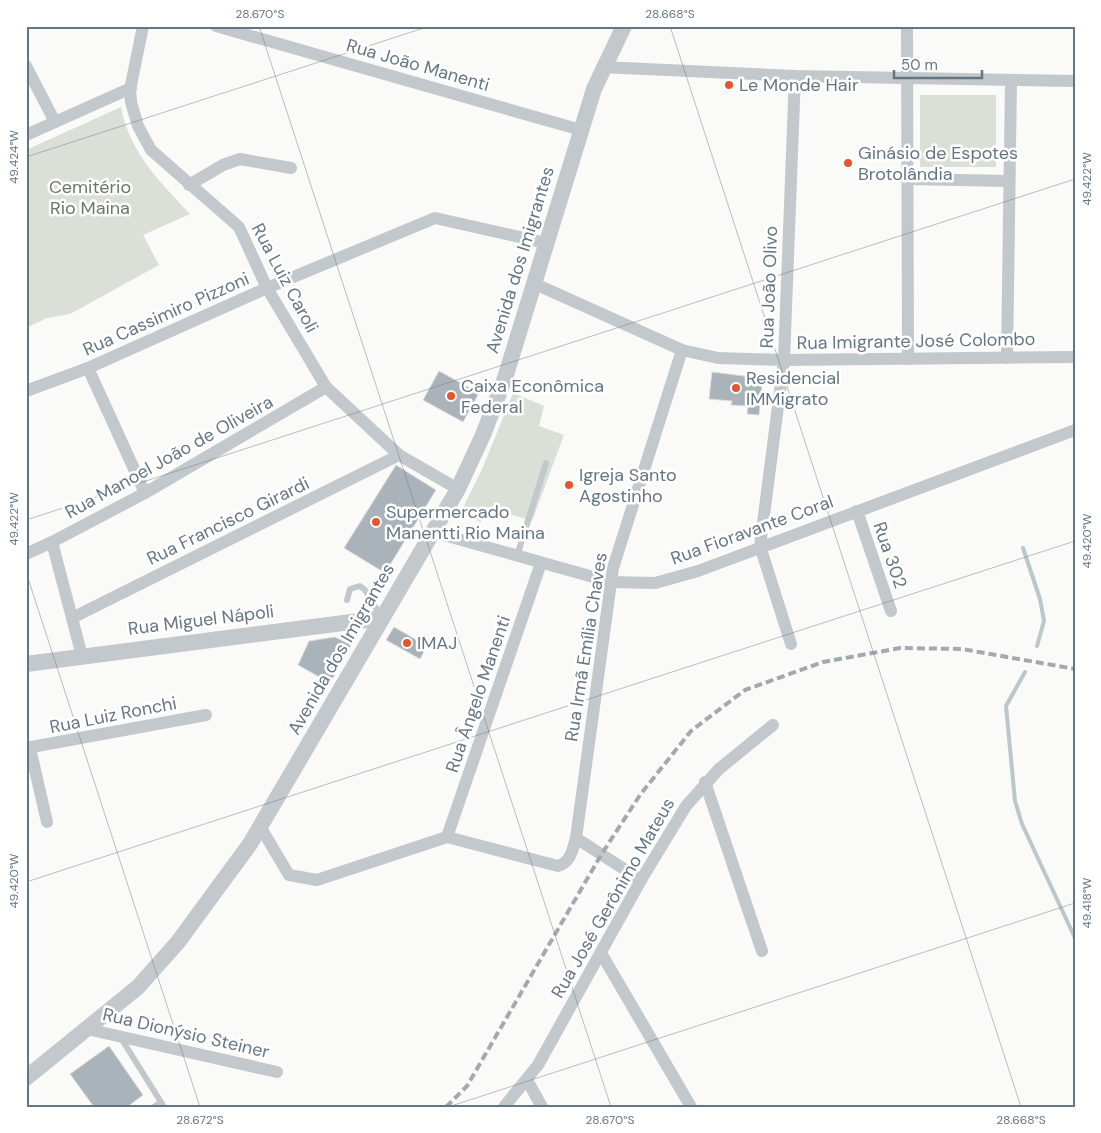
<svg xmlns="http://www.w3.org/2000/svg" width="1101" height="1133" viewBox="0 0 1101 1133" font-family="'DM Sans',sans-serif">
  <rect width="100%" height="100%" fill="#fafaf8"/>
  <g fill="#dadfd7">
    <rect x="920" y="95" width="76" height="72"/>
    <path d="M 121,107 C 129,152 160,182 190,214 L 143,235 L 159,265 L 70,314 L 47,318 L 26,328 L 26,150 Z"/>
    <path d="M 513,393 L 544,406 L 539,426 L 564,435 L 532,521 L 487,507 L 481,522 L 460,514 L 483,467 Z"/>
  </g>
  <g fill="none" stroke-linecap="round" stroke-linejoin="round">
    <g stroke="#bbc7cb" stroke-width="4">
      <path d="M 1023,548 L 1040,599 L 1044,621 L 1037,646"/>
      <path d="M 1025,672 L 1006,706 L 1015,801 L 1022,824 L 1075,938"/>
    </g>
  </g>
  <g fill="#aab3b9" stroke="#dcdcda">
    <path d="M 439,371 L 479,393 L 463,422 L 423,400 Z"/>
    <path d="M 712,372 L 752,377 L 752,373 L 763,375 L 759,415 L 747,414 L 748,406 L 731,405 L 732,401 L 709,399 Z"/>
    <path d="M 396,465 L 436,490 L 385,573 L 344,548 Z"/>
    <path d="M 394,627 L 427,646 L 420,659 L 386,640 Z"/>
    <path d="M 335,637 L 351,645 L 330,683 L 298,665 L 309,641 Z"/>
    <path d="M 109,1046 L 143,1095 L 127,1107 L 94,1107 L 70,1074 Z"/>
  </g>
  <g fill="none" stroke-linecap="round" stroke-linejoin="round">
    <g stroke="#c3c8cc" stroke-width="6">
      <path d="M 517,556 L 546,463"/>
      <path d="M 347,600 L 350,589 L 360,586 L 365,590 L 382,618"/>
      <path d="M 121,1038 L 164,1107"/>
      <path d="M 154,1107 L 161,1102"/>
    </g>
    <g stroke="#c3c8cc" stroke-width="12">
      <path d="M 143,26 L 130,90 L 131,102 L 138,126 L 151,150 L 239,227 L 267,288 L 326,387 L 399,455 L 458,489"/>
      <path d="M 216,26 L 581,130"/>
      <path d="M 907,26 L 908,359"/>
      <path d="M 26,66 L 55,122"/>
      <path d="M 602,67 L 795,76 L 1075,81"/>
      <path d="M 26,135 L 131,88"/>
      <path d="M 908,179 L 1009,181"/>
      <path d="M 189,185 L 223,165 L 240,159 L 291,168"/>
      <path d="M 533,283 L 682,350 L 718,358 L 784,360 L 1075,357"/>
      <path d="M 1007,358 L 1011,80"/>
      <path d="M 88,368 L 145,493"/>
      <path d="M 26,391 L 88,368 L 267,288 L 435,218 L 546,243"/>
      <path d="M 857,511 L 891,611"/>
      <path d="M 433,532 L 611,582 L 655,583 L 698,571 L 1075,430"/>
      <path d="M 26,554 L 52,542"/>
      <path d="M 72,618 L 399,455"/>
      <path d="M 791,644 L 760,546 L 784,360 L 795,76"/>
      <path d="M 82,656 L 52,542 L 145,493 L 326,387"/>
      <path d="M 26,748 L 206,715"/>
      <path d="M 30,748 L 47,822"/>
      <path d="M 705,782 L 762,951"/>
      <path d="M 261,828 L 289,875 L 317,880 L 447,837 L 558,866 C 571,862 572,851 576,838 L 641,880"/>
      <path d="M 447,837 L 541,563"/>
      <path d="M 576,838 L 613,568 L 682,350"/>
      <path d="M 601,953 L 691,1107"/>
      <path d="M 87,1029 L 277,1072"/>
      <path d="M 527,1080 L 542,1107"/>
      <path d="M 504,1107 L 538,1065 L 641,880 L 686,806 L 719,769 L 773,725"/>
    </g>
    <g stroke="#c3c8cc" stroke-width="16">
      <path d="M 26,664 L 382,618"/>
      <path d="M 26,1078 L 138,987 L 178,942 L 250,844 L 458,489 L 483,435 L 505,378 L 594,89 L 624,26"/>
    </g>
    <path stroke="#a2aab0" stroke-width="4" stroke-dasharray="8 4" stroke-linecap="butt" d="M 446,1107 L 467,1086 L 601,855 L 640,795 L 691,731 L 745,690 L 823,662 L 900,648 L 962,649 L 1075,669"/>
  </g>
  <path fill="none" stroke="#657683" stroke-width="1" stroke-opacity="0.45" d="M 259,26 L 611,1107M 670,26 L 1021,1107M 26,157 L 430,26M 26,520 L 1075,179M 26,572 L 200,1107M 26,882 L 1075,541M 448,1107 L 1075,903"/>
  <g fill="#e4572e" stroke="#fff" stroke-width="2">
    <circle cx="729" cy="85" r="5"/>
    <circle cx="848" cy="163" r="5"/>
    <circle cx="736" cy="388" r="5"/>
    <circle cx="451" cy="396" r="5"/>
    <circle cx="569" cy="485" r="5"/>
    <circle cx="376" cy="522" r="5"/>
    <circle cx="407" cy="643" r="5"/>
  </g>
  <g text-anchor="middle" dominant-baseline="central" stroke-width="5" stroke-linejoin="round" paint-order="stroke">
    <g font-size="18" fill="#657683" stroke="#fff">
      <text transform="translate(418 65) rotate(16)">Rua João Manenti</text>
      <text transform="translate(520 260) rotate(-73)">Avenida dos Imigrantes</text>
      <text transform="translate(285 278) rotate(62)">Rua Luiz Caroli</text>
      <text transform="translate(769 287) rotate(-88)">Rua João Olivo</text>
      <text transform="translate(166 314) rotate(-24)">Rua Cassimiro Pizzoni</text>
      <text transform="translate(916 341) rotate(-1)">Rua Imigrante José Colombo</text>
      <text transform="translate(169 457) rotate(-29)">Rua Manoel João de Oliveira</text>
      <text transform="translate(228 521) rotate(-26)">Rua Francisco Girardi</text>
      <text transform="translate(752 530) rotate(-20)">Rua Fioravante Coral</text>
      <text transform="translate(890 555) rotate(71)">Rua 302</text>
      <text transform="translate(201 620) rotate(-7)">Rua Miguel Nápoli</text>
      <text transform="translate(586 647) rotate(-81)">Rua Irmã Emília Chaves</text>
      <text transform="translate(341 649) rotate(-60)">Avenida dos Imigrantes</text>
      <text transform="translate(478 694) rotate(-71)">Rua Ângelo Manenti</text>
      <text transform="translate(113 715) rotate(-11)">Rua Luiz Ronchi</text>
      <text transform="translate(613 898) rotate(-60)">Rua José Gerônimo Mateus</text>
      <text transform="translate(186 1033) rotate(13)">Rua Dionýsio Steiner</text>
    </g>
    <g font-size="18" fill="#657683" stroke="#fff" text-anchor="start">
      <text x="739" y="85">Le Monde Hair</text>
      <text x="858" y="153">Ginásio de Espotes<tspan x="858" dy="21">Brotolândia</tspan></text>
      <text x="746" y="378">Residencial<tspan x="746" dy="21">IMMigrato</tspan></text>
      <text x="461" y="386">Caixa Econômica<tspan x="461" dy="21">Federal</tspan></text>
      <text x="579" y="475">Igreja Santo<tspan x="579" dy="21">Agostinho</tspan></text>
      <text x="386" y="512">Supermercado<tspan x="386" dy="21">Manentti Rio Maina</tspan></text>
      <text x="417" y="643">IMAJ</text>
    </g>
    <g font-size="18" fill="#687a64" stroke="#fff">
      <text x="90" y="187">Cemitério<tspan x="90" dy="21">Rio Maina</tspan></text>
    </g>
  </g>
  <rect width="1101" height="1133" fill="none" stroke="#ffffff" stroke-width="55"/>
  <path d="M894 70v8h88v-8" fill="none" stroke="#657683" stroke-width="2.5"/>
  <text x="901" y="70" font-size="15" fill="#657683" stroke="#ffffff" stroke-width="4" paint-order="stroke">50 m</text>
  <rect x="28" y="28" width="1046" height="1078" fill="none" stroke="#657683" stroke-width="2"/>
  <g font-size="12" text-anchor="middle" fill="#657683">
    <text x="260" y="18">28.670°S</text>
    <text x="670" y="18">28.668°S</text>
    <text transform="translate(14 157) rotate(-90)" y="4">49.424°W</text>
    <text transform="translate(1087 179) rotate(-90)" y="4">49.422°W</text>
    <text transform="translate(14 519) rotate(-90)" y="4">49.422°W</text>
    <text transform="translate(1087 541) rotate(-90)" y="4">49.420°W</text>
    <text transform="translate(14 881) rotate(-90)" y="4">49.420°W</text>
    <text transform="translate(1087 903) rotate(-90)" y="4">49.418°W</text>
    <text x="200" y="1124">28.672°S</text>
    <text x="610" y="1124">28.670°S</text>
    <text x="1021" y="1124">28.668°S</text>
  </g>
</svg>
